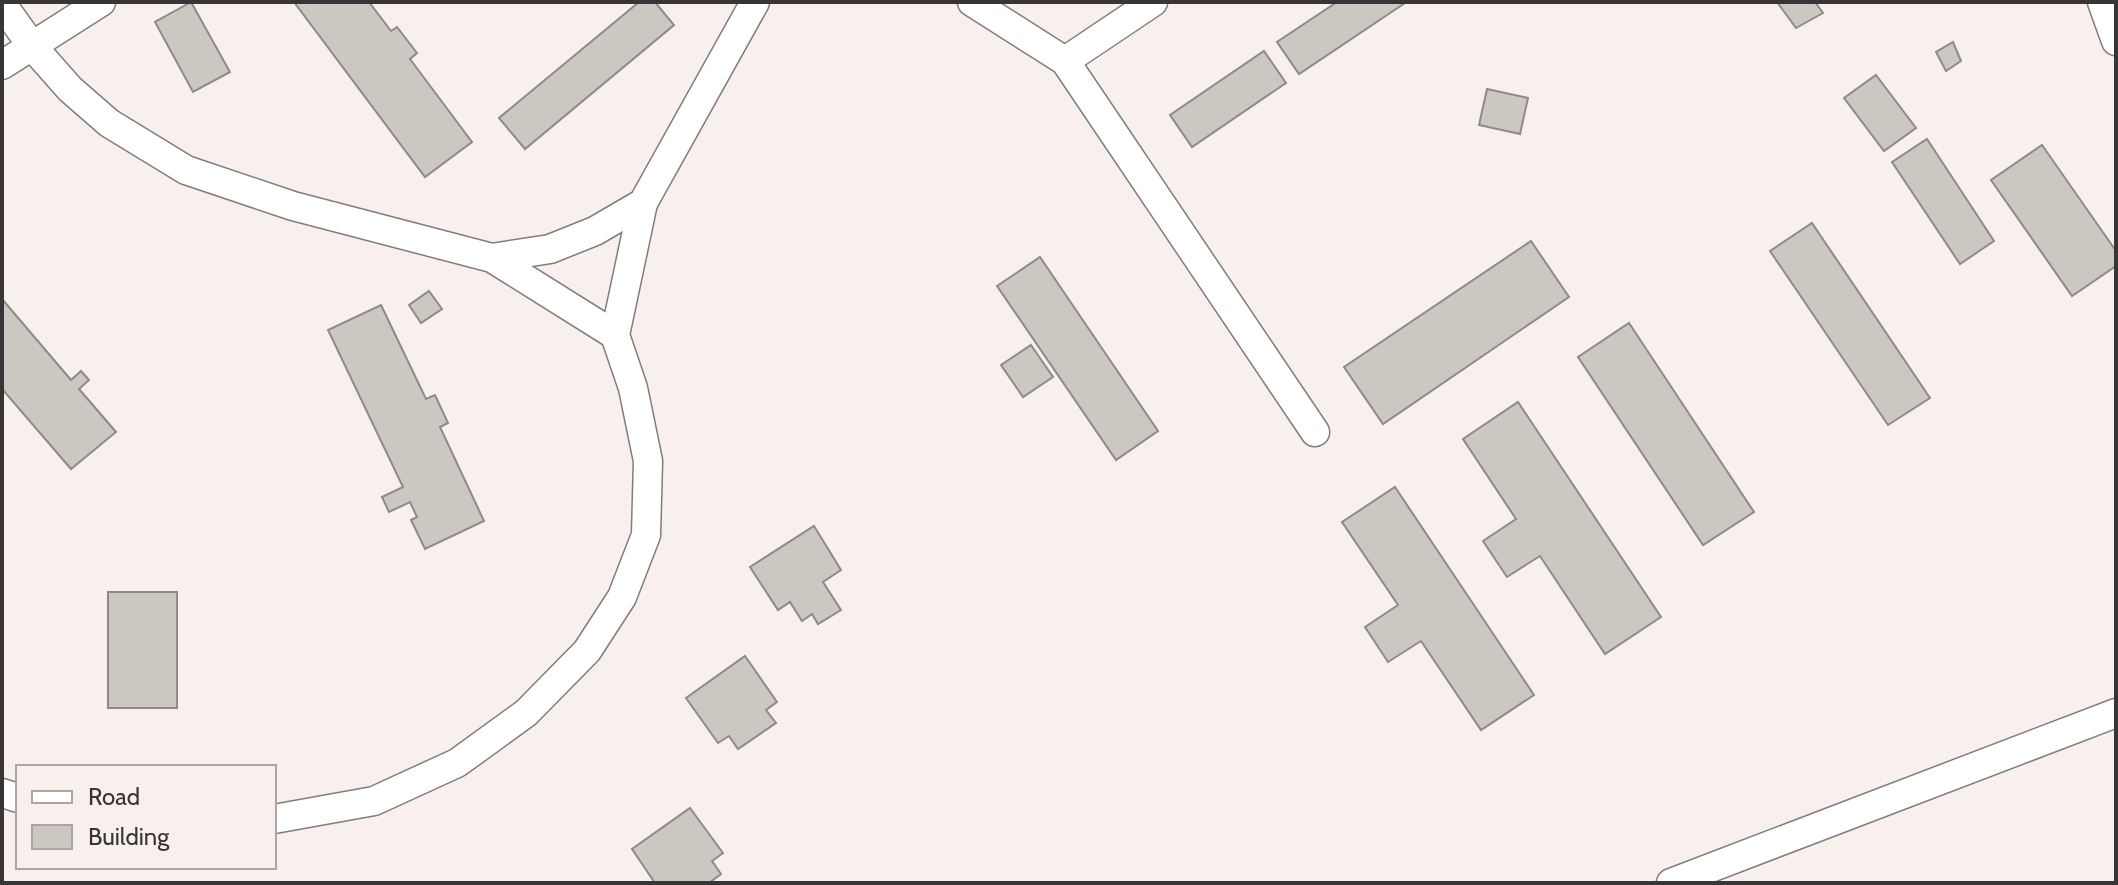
<svg xmlns="http://www.w3.org/2000/svg" width="2118" height="885" viewBox="0 0 2118 885" font-family="Cabin,sans-serif">
  <rect width="100%" height="100%" fill="#f7f0ec"/>
  <g fill="#cbc7c1" stroke="#8e8b85" stroke-width="2">
    <path d="M 191,2 L 230,72 L 193,92 L 155,22 Z"/>
    <path d="M 294,2 L 369,2 L 391,31 L 397,27 L 417,53 L 410,59 L 472,142 L 425,177 Z"/>
    <path d="M 639,2 L 655,2 L 674,25 L 525,149 L 499,118 Z"/>
    <path d="M 1337,2 L 1405,3 L 1299,74 L 1277,42 Z"/>
    <path d="M 1777,2 L 1815,2 L 1823,13 L 1796,28 Z"/>
    <path d="M 1953,42 L 1961,61 L 1946,71 L 1936,52 Z"/>
    <path d="M 1264,51 L 1286,83 L 1192,147 L 1170,115 Z"/>
    <path d="M 1876,75 L 1916,128 L 1884,151 L 1844,98 Z"/>
    <path d="M 1487,89 L 1528,98 L 1520,134 L 1479,125 Z"/>
    <path d="M 1927,139 L 1994,241 L 1960,264 L 1892,162 Z"/>
    <path d="M 2042,145 L 2116,251 L 2116,266 L 2072,296 L 1991,180 Z"/>
    <path d="M 1812,223 L 1930,398 L 1888,425 L 1770,251 Z"/>
    <path d="M 1531,241 L 1569,297 L 1383,424 L 1344,367 Z"/>
    <path d="M 1040,257 L 1158,431 L 1116,460 L 997,286 Z"/>
    <path d="M 429,291 L 442,309 L 421,323 L 409,305 Z"/>
    <path d="M 2,299 L 71,380 L 81,371 L 89,380 L 79,389 L 116,432 L 71,469 L 2,389 Z"/>
    <path d="M 381,305 L 426,399 L 435,395 L 448,423 L 440,427 L 484,521 L 425,549 L 411,520 L 417,517 L 410,502 L 389,512 L 382,497 L 403,487 L 328,330 Z"/>
    <path d="M 1629,323 L 1754,512 L 1703,545 L 1578,357 Z"/>
    <path d="M 1031,345 L 1053,377 L 1023,397 L 1001,365 Z"/>
    <path d="M 1518,402 L 1661,617 L 1605,654 L 1540,556 L 1507,577 L 1483,541 L 1516,519 L 1463,439 Z"/>
    <path d="M 1395,487 L 1534,695 L 1481,730 L 1421,641 L 1388,662 L 1365,627 L 1398,605 L 1342,522 Z"/>
    <path d="M 814,526 L 841,570 L 823,582 L 841,610 L 818,624 L 812,614 L 802,621 L 790,602 L 778,610 L 750,567 Z"/>
    <rect x="108" y="592" width="69" height="116"/>
    <path d="M 745,656 L 777,702 L 766,710 L 776,723 L 738,749 L 729,736 L 718,743 L 686,698 Z"/>
    <path d="M 690,808 L 723,853 L 712,861 L 721,874 L 709,883 L 655,883 L 632,849 Z"/>
  </g>
  <g fill="none" stroke-linecap="round" stroke-linejoin="round">
    <defs>
      <g id="minor">
        <path d="M 972,2 L 1065,61 L 1315,432"/>
        <path d="M 2102,2 L 2116,41"/>
        <path d="M 2,4 L 32,46 L 70,89 L 109,123 L 186,170 L 293,206 L 492,258 L 615,335"/>
        <path d="M 1065,61 L 1153,2"/>
        <path d="M 2,65 L 101,2"/>
        <path d="M 492,258 L 550,249 L 595,231 L 643,203 L 755,2"/>
        <path d="M 2,793 L 18,798"/>
        <path d="M 274,819 L 374,801 L 457,763 L 526,713 L 587,651 L 622,597 L 646,535 L 648,461 L 633,388 L 615,335 L 643,203"/>
        <path d="M 1671,883 L 2116,713"/>
      </g>
    </defs>
    <use href="#minor" stroke="#837d7a" stroke-width="31"/>
    <use href="#minor" stroke="#fff" stroke-width="28"/>
  </g>
  <rect width="2118" height="885" fill="none" stroke="#383634" stroke-width="8"/>
  <rect x="16" y="765" width="260" height="104" fill="#f7f0ec" stroke="#aba6a2" stroke-width="2"/>
  <rect x="32" y="791" width="40" height="12" fill="#ffffff" stroke="#aba6a2" stroke-width="2"/>
  <text x="88" y="805" font-size="24" fill="#383634">Road</text>
  <rect x="32" y="825" width="40" height="24" fill="#cbc7c1" stroke="#aba6a2" stroke-width="2"/>
  <text x="88" y="845" font-size="24" fill="#383634">Building</text>
</svg>
